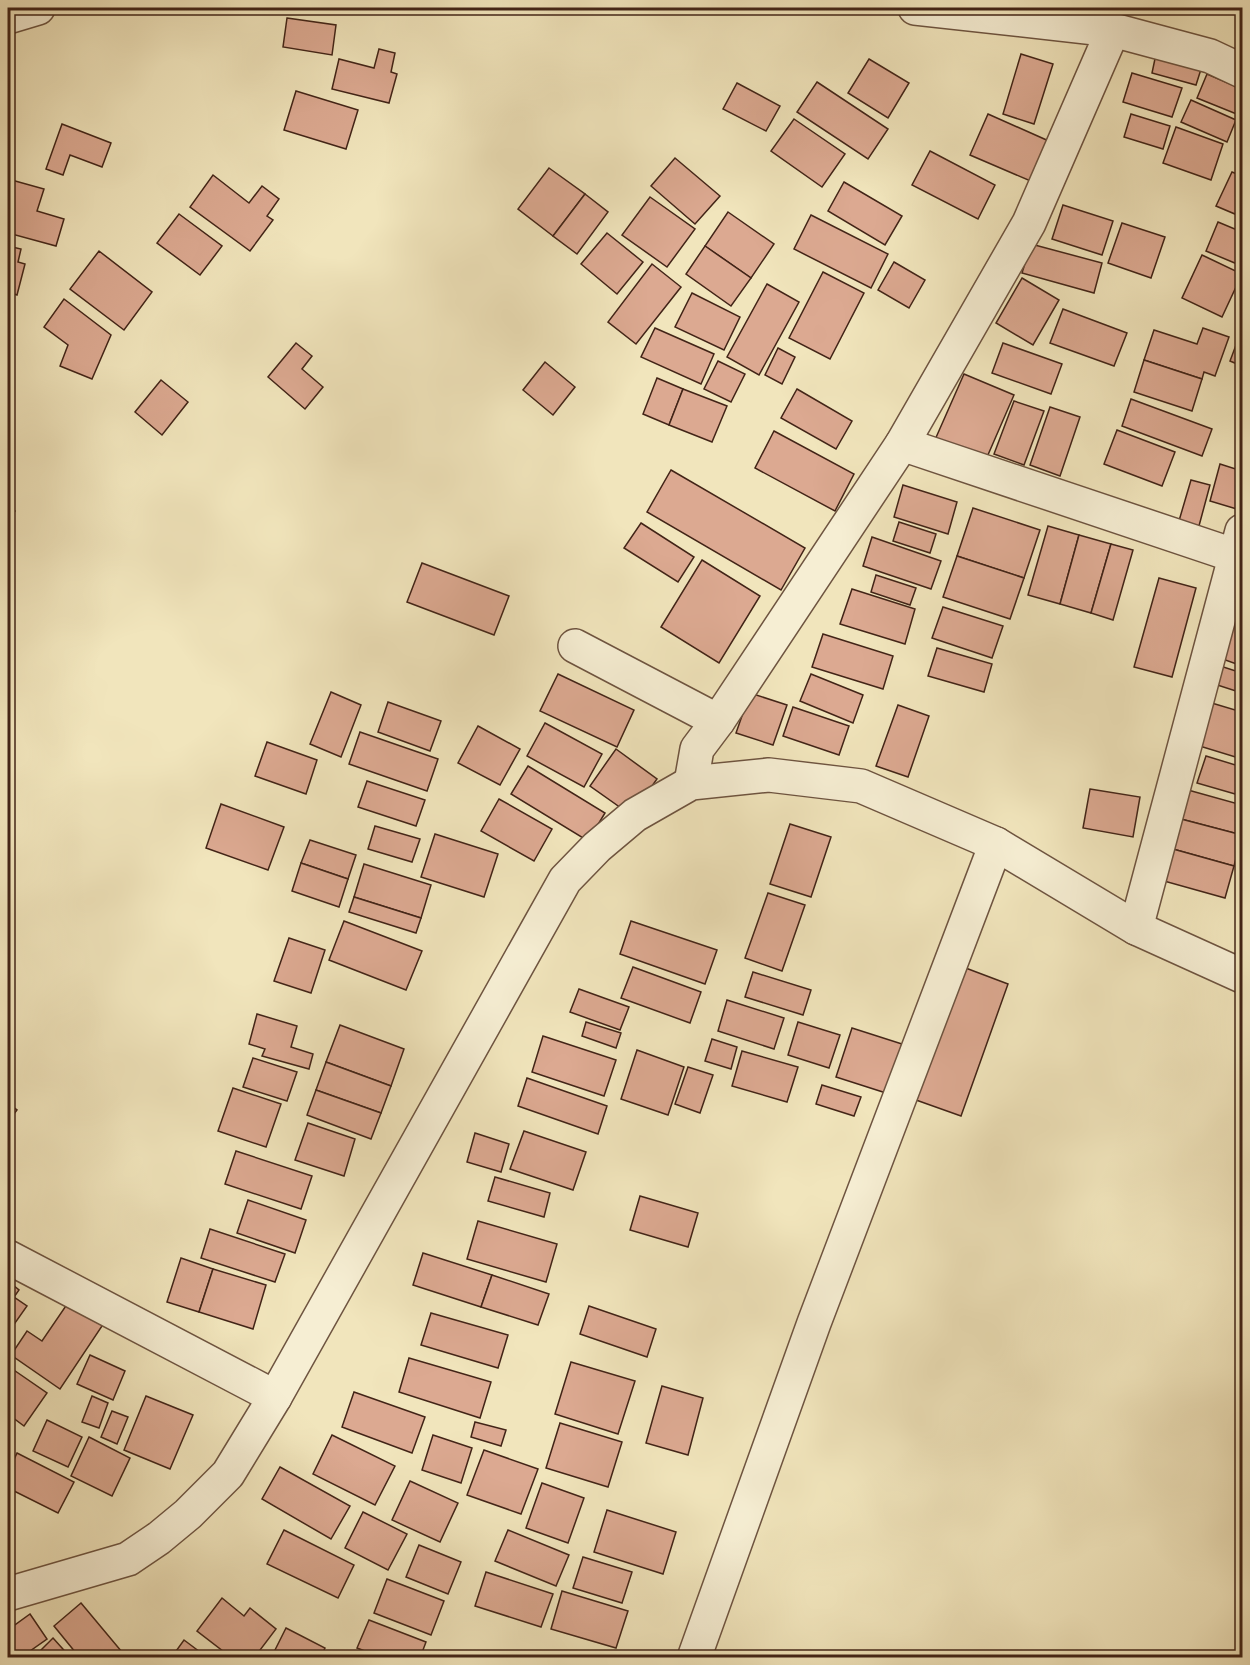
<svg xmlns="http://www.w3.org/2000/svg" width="1250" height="1665" viewBox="0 0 1250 1665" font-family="'IM FELL English',serif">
  <rect width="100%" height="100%" fill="#f1e5bc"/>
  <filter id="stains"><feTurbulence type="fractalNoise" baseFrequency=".00333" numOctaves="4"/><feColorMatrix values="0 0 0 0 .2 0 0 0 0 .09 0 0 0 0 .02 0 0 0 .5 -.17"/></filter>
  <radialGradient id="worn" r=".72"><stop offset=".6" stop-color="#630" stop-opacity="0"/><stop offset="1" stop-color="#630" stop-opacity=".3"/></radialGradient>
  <g fill="#dca991" stroke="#422417" stroke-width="1.5">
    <path d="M 287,18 L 336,25 L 332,55 L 283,47 Z"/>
    <path d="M 379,49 L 395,53 L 391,72 L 397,74 L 389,103 L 332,89 L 339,59 L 374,68 Z"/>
    <path d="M 1021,54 L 1053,64 L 1034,124 L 1003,114 Z"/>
    <path d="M 1156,54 L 1202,66 L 1196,85 L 1152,73 Z"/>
    <path d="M 869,59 L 909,83 L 888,118 L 848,93 Z"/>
    <path d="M 1132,73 L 1182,88 L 1172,117 L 1123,102 Z"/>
    <path d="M 1207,74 L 1242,89 L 1242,107 L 1239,115 L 1197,98 Z"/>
    <path d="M 817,82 L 888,129 L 868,159 L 797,112 Z"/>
    <path d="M 737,83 L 780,106 L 766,131 L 723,109 Z"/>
    <path d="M 8,91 L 14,93 L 8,115 Z"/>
    <path d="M 296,91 L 358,110 L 346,149 L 284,130 Z"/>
    <path d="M 1191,100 L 1236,120 L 1227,142 L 1181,122 Z"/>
    <path d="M 988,114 L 1051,142 L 1033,182 L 970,155 Z"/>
    <path d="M 1131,114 L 1170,126 L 1163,149 L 1124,137 Z"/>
    <path d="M 794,119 L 845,154 L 822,187 L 771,151 Z"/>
    <path d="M 62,124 L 111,143 L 102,167 L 70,155 L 63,175 L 46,169 Z"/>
    <path d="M 1176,127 L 1223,144 L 1211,180 L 1163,163 Z"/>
    <path d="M 930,151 L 995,185 L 978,219 L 912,185 Z"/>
    <path d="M 1242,153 L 1242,169 L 1237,167 Z"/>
    <path d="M 675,158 L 720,196 L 695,224 L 651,186 Z"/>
    <path d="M 549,168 L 585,194 L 553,236 L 518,209 Z"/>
    <path d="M 1232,172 L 1242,176 L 1242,217 L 1216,206 Z"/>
    <path d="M 213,175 L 249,203 L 262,186 L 279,199 L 267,216 L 273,220 L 250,251 L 190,207 Z"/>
    <path d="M 8,179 L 44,189 L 37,211 L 64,219 L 56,246 L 8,233 Z"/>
    <path d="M 844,182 L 902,216 L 885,245 L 828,211 Z"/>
    <path d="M 585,194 L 608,212 L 577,254 L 553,236 Z"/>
    <path d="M 650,197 L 695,229 L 667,267 L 622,235 Z"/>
    <path d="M 1063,205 L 1113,221 L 1102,255 L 1052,239 Z"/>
    <path d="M 728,212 L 774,244 L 751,278 L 705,246 Z"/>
    <path d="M 179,214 L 222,246 L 200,275 L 157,243 Z"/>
    <path d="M 811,215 L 888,254 L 871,288 L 794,249 Z"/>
    <path d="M 1218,222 L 1242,232 L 1242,266 L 1206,251 Z"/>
    <path d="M 1122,223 L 1165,237 L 1151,278 L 1108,263 Z"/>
    <path d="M 607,233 L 643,262 L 617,294 L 581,264 Z"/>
    <path d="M 1031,244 L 1102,263 L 1094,293 L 1022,273 Z"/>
    <path d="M 8,246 L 21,249 L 18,262 L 25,264 L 17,295 L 8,292 Z"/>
    <path d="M 705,246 L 751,278 L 731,306 L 686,274 Z"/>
    <path d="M 99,251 L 152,292 L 124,330 L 70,289 Z"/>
    <path d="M 1202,255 L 1242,274 L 1222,317 L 1182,298 Z"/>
    <path d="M 894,262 L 925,280 L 909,308 L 878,290 Z"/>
    <path d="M 652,264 L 681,287 L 636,344 L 608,322 Z"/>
    <path d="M 823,272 L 864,293 L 830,359 L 789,338 Z"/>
    <path d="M 1022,278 L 1059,300 L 1033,345 L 996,323 Z"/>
    <path d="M 767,284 L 799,302 L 759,375 L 727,357 Z"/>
    <path d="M 692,293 L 740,317 L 724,350 L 675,327 Z"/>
    <path d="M 64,299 L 111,335 L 92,379 L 60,366 L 68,345 L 44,327 Z"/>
    <path d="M 1063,309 L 1127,333 L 1114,366 L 1050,343 Z"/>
    <path d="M 655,328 L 714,354 L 701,384 L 641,357 Z"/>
    <path d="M 1203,328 L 1229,337 L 1215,376 L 1204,372 L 1202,379 L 1144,360 L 1154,330 L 1197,344 Z"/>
    <path d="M 1242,329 L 1242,366 L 1230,361 Z"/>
    <path d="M 296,343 L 312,356 L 302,369 L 323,387 L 305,409 L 268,377 Z"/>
    <path d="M 1003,343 L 1062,364 L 1051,394 L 992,373 Z"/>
    <path d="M 778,348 L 795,357 L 782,384 L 765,375 Z"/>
    <path d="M 1144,360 L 1202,379 L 1192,411 L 1134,392 Z"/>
    <path d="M 718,361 L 745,374 L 731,402 L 704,389 Z"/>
    <path d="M 545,362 L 575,387 L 553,415 L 523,390 Z"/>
    <path d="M 964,374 L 1014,395 L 984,464 L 934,442 Z"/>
    <path d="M 657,378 L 683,389 L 669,425 L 643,414 Z"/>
    <path d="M 161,380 L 188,402 L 162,435 L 135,412 Z"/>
    <path d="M 683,389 L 727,406 L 712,442 L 669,425 Z"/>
    <path d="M 797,389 L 852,421 L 836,449 L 781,418 Z"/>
    <path d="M 1131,399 L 1212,429 L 1202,456 L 1122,426 Z"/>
    <path d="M 1014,401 L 1044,411 L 1024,465 L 994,454 Z"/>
    <path d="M 1050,407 L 1080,417 L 1060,476 L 1030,465 Z"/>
    <path d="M 1242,409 L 1242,426 L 1238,424 Z"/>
    <path d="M 1117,430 L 1175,452 L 1162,486 L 1104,464 Z"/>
    <path d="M 774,431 L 854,474 L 835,511 L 755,468 Z"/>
    <path d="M 1220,464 L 1242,471 L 1242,501 L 1240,510 L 1210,501 Z"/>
    <path d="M 671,470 L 805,548 L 781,590 L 647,512 Z"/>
    <path d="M 1191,480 L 1210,485 L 1196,537 L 1176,531 Z"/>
    <path d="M 903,485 L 957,502 L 948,534 L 894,517 Z"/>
    <path d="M 8,507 L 15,511 L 8,523 Z"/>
    <path d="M 973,508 L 1040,530 L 1024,578 L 957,556 Z"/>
    <path d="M 899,522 L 936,534 L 930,553 L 893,541 Z"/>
    <path d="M 641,523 L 694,557 L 678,582 L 624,548 Z"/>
    <path d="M 1048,526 L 1079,535 L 1060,604 L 1028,595 Z"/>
    <path d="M 1079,535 L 1111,544 L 1091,613 L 1060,604 Z"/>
    <path d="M 872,537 L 941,561 L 931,589 L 863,566 Z"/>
    <path d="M 1111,544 L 1133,550 L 1113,620 L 1091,613 Z"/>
    <path d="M 957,556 L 1024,578 L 1010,619 L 943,597 Z"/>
    <path d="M 702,560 L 760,596 L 719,663 L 661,627 Z"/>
    <path d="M 422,563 L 509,596 L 494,635 L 407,602 Z"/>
    <path d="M 876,575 L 916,588 L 910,605 L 871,592 Z"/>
    <path d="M 1159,578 L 1196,588 L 1172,677 L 1134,667 Z"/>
    <path d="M 852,589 L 915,609 L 905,644 L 840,624 Z"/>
    <path d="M 1242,590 L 1242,626 L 1228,621 Z"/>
    <path d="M 943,607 L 1003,626 L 992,658 L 932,638 Z"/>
    <path d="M 1228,621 L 1242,626 L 1242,666 L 1217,657 Z"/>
    <path d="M 823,634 L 893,656 L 883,689 L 812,667 Z"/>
    <path d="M 937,648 L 992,664 L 984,692 L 928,676 Z"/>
    <path d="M 1211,663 L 1242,673 L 1242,693 L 1205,681 Z"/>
    <path d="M 558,674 L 634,710 L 617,747 L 540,711 Z"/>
    <path d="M 811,674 L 863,695 L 853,723 L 800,701 Z"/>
    <path d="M 331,692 L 361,705 L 341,757 L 310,744 Z"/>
    <path d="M 750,693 L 787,705 L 773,745 L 736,733 Z"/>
    <path d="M 1205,701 L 1242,712 L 1242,759 L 1193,744 Z"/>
    <path d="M 388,702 L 441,721 L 430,751 L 378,732 Z"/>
    <path d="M 898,705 L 929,716 L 908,777 L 876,766 Z"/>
    <path d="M 793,707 L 849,726 L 839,755 L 783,736 Z"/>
    <path d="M 545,723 L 602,754 L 584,787 L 527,756 Z"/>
    <path d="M 478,726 L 520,749 L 500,785 L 458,763 Z"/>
    <path d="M 360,732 L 438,759 L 427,791 L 349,764 Z"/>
    <path d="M 267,742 L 317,760 L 306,794 L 255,776 Z"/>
    <path d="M 616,749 L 657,779 L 631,815 L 590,786 Z"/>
    <path d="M 1206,756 L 1242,767 L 1242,796 L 1197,783 Z"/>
    <path d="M 528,766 L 605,813 L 588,841 L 511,794 Z"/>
    <path d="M 367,781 L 425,800 L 416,826 L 358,807 Z"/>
    <path d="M 1090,789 L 1140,797 L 1133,837 L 1083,828 Z"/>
    <path d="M 1188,790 L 1242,805 L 1242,835 L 1181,819 Z"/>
    <path d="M 499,799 L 552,829 L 534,861 L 481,831 Z"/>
    <path d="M 221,804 L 284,827 L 268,870 L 206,848 Z"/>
    <path d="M 1181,819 L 1242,835 L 1234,866 L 1173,849 Z"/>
    <path d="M 790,824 L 831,837 L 811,897 L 770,884 Z"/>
    <path d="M 375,826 L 420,839 L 412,862 L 368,849 Z"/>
    <path d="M 435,834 L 498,854 L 484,897 L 421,877 Z"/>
    <path d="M 310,840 L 356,855 L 348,879 L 301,863 Z"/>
    <path d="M 1173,849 L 1234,866 L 1225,898 L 1164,881 Z"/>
    <path d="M 301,863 L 348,879 L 339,907 L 292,891 Z"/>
    <path d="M 364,864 L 431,885 L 421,918 L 354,897 Z"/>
    <path d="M 768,893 L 805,905 L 782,971 L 745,958 Z"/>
    <path d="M 354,897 L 421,918 L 416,933 L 349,912 Z"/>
    <path d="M 344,921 L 422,951 L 406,990 L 329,960 Z"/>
    <path d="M 631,921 L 717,950 L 705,984 L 620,954 Z"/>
    <path d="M 289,938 L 325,950 L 311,993 L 274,981 Z"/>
    <path d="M 633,967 L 701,992 L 690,1023 L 621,998 Z"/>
    <path d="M 963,967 L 1008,984 L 961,1116 L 916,1100 Z"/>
    <path d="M 753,972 L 811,990 L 803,1015 L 745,997 Z"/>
    <path d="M 579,989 L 629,1007 L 620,1030 L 570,1012 Z"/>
    <path d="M 727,1000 L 784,1018 L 774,1049 L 718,1031 Z"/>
    <path d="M 257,1014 L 297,1026 L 291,1047 L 313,1054 L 309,1069 L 262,1056 L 265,1049 L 249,1044 Z"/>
    <path d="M 586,1022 L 621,1033 L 616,1048 L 582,1036 Z"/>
    <path d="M 798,1022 L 840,1035 L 829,1068 L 788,1055 Z"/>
    <path d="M 340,1025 L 404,1049 L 391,1086 L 326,1062 Z"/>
    <path d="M 852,1028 L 902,1044 L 886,1093 L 836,1077 Z"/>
    <path d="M 543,1036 L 616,1060 L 604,1096 L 532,1072 Z"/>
    <path d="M 712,1039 L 737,1047 L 731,1069 L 705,1061 Z"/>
    <path d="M 637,1050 L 684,1067 L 668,1115 L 621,1099 Z"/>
    <path d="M 742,1051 L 798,1067 L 787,1102 L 732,1086 Z"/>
    <path d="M 253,1058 L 297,1072 L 287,1101 L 243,1087 Z"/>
    <path d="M 326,1062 L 391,1086 L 381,1113 L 316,1090 Z"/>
    <path d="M 688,1067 L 713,1075 L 700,1113 L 675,1104 Z"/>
    <path d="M 527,1078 L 607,1106 L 598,1134 L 518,1106 Z"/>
    <path d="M 822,1085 L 861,1097 L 854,1116 L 816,1104 Z"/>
    <path d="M 233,1088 L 281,1104 L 266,1147 L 218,1131 Z"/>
    <path d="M 316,1090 L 381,1113 L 371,1139 L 307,1115 Z"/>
    <path d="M 8,1103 L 17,1110 L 8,1122 Z"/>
    <path d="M 308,1123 L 355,1139 L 344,1176 L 295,1160 Z"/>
    <path d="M 524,1131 L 586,1152 L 573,1190 L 510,1169 Z"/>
    <path d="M 475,1133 L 509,1144 L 501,1172 L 467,1162 Z"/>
    <path d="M 236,1151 L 312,1176 L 301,1209 L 225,1184 Z"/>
    <path d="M 495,1177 L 550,1193 L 544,1217 L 488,1201 Z"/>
    <path d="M 640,1196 L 698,1213 L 688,1247 L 630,1230 Z"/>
    <path d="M 248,1200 L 306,1220 L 295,1253 L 237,1233 Z"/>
    <path d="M 478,1221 L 557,1244 L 546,1282 L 467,1259 Z"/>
    <path d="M 210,1229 L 285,1254 L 275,1282 L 201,1258 Z"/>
    <path d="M 423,1253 L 492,1275 L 481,1307 L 413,1285 Z"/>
    <path d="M 181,1258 L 213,1269 L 199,1312 L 167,1302 Z"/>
    <path d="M 213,1269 L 266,1285 L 253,1329 L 199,1312 Z"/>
    <path d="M 492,1275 L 549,1294 L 538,1325 L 481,1307 Z"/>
    <path d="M 8,1281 L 19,1290 L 14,1297 L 27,1306 L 8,1333 Z"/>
    <path d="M 74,1294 L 108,1317 L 60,1389 L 11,1355 L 27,1331 L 42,1341 Z"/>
    <path d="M 589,1306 L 656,1329 L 647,1357 L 580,1334 Z"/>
    <path d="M 431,1313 L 508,1335 L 498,1368 L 421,1345 Z"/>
    <path d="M 90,1355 L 125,1371 L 113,1400 L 77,1384 Z"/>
    <path d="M 409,1358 L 491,1382 L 480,1418 L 399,1392 Z"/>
    <path d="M 571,1362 L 635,1381 L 618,1434 L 555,1414 Z"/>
    <path d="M 8,1366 L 47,1393 L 24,1426 L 8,1414 Z"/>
    <path d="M 662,1386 L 703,1398 L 688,1455 L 646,1443 Z"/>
    <path d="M 354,1392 L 425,1417 L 412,1453 L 342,1427 Z"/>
    <path d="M 92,1396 L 108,1403 L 99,1428 L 82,1422 Z"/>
    <path d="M 146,1396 L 193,1415 L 170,1469 L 124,1450 Z"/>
    <path d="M 112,1411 L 128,1417 L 117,1444 L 101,1437 Z"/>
    <path d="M 47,1420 L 82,1437 L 68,1467 L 33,1451 Z"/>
    <path d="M 475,1422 L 506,1430 L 501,1446 L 471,1437 Z"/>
    <path d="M 560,1423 L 622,1442 L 608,1487 L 546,1468 Z"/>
    <path d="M 332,1435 L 395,1466 L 375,1505 L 313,1474 Z"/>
    <path d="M 433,1435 L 472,1448 L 461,1483 L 422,1470 Z"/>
    <path d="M 89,1437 L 130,1458 L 112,1496 L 71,1476 Z"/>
    <path d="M 484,1450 L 538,1469 L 521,1514 L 467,1495 Z"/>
    <path d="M 17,1453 L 74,1482 L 58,1513 L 8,1488 L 8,1473 Z"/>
    <path d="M 280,1467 L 350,1506 L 331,1539 L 262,1499 Z"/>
    <path d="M 410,1481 L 458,1503 L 440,1542 L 392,1520 Z"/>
    <path d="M 542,1483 L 584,1498 L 568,1543 L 526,1528 Z"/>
    <path d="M 607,1510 L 676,1532 L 663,1574 L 594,1552 Z"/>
    <path d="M 363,1512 L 407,1534 L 388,1570 L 345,1548 Z"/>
    <path d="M 284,1530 L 354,1565 L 338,1598 L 267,1564 Z"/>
    <path d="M 508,1530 L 569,1555 L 556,1586 L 495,1561 Z"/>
    <path d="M 419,1545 L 461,1562 L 448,1594 L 406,1577 Z"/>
    <path d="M 583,1557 L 632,1572 L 622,1603 L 573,1588 Z"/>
    <path d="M 486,1572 L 553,1594 L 541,1627 L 475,1606 Z"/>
    <path d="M 387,1579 L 444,1601 L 431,1635 L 374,1613 Z"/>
    <path d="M 562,1591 L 628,1611 L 616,1648 L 551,1629 Z"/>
    <path d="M 222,1598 L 244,1616 L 250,1608 L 276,1629 L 254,1658 L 232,1658 L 197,1631 Z"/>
    <path d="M 81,1603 L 127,1658 L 80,1658 L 54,1626 Z"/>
    <path d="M 30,1614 L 47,1639 L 20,1658 L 8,1658 L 8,1630 Z"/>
    <path d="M 369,1620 L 426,1642 L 420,1658 L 383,1658 L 357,1648 Z"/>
    <path d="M 286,1628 L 325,1648 L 320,1658 L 271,1658 Z"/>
    <path d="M 53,1638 L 71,1658 L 33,1658 Z"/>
    <path d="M 184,1640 L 208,1658 L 171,1658 Z"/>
    <path d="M 349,1652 L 362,1658 L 346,1658 Z"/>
  </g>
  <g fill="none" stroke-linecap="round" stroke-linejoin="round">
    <defs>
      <g id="minor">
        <path d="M 8,17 L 38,8"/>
        <path d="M 1113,30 L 1210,56 L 1242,71"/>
        <path d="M 902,444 L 1242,558"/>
        <path d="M 575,646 L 718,721"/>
        <path d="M 691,783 L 697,749 L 718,721 L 902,444 L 1029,223 L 1113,30 L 915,8"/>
        <path d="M 1136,928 L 1242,531"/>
        <path d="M 8,1257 L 275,1397"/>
        <path d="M 8,1594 L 128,1559 L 159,1538 L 188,1514 L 228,1474 L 275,1397 L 565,880 L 597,847 L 635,815 L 691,783 L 769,775 L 861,786 L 996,844 L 1136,928 L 1242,976"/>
        <path d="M 694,1658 L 814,1323 L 996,844"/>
      </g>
    </defs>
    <use href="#minor" stroke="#6e5440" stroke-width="36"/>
    <use href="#minor" stroke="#f6eed3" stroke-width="33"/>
  </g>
  <rect width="1250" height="1665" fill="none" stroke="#f1e5bc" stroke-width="30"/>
  <rect x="9" y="9" width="1232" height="1647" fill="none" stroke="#422417" stroke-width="3"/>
  <rect x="15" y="15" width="1220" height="1635" fill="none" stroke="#422417" stroke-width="1.5"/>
  <rect width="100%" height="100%" filter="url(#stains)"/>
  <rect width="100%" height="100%" fill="url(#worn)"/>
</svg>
